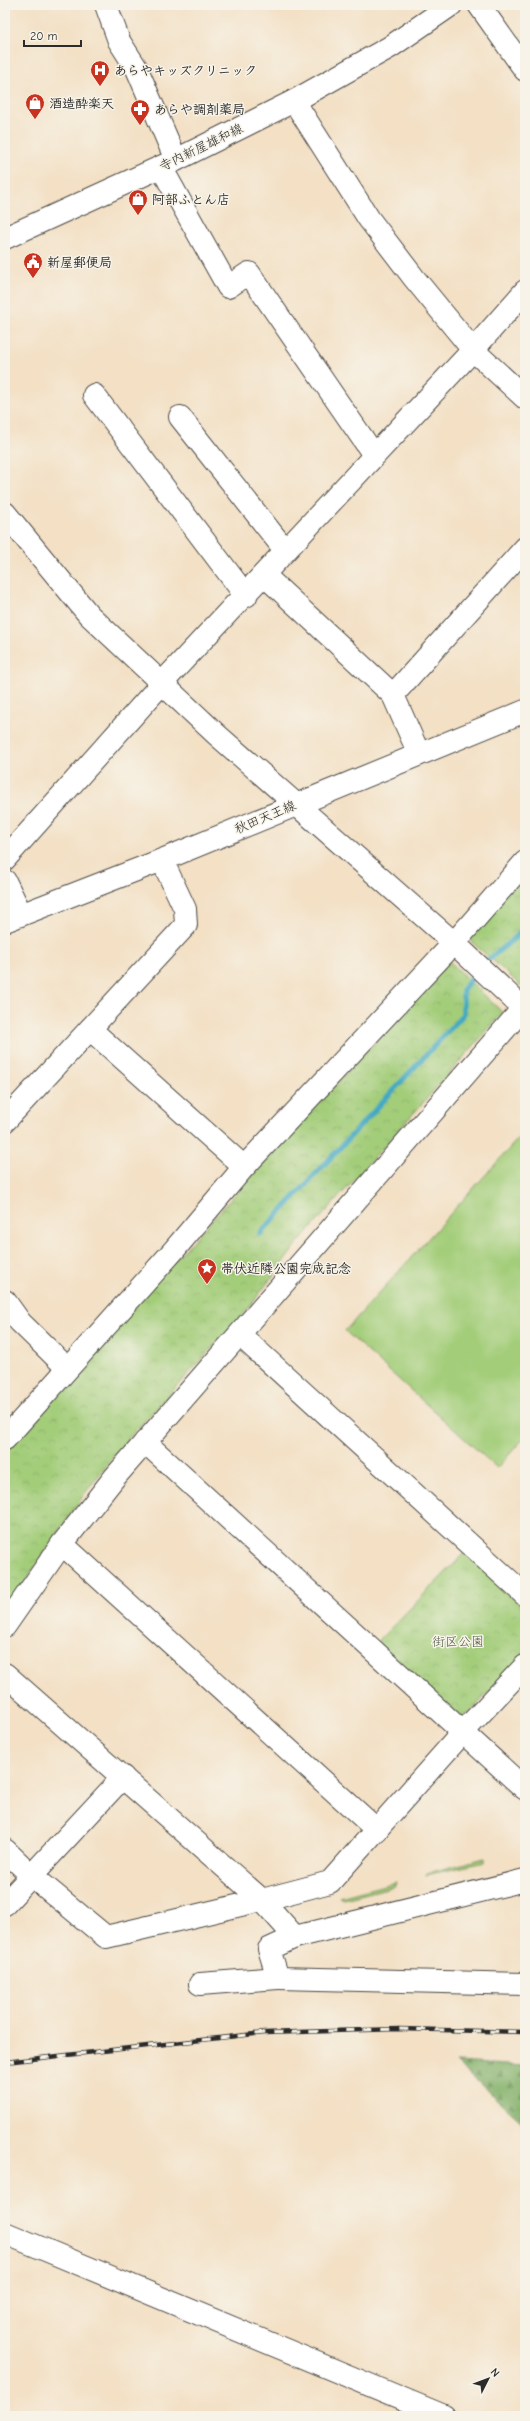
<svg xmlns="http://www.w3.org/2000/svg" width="530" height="2421" viewBox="0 0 530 2421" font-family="'Comic Neue','Klee One',sans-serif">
  <defs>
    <pattern id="forest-firs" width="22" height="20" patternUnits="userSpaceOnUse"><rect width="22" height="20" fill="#82b069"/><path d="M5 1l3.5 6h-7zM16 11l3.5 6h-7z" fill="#6b8f57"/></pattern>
    <pattern id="park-crowns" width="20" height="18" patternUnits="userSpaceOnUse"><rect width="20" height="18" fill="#a3cd79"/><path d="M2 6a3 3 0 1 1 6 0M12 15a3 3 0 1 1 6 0" fill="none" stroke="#8cb069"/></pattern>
  </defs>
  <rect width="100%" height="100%" fill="#f7f3e8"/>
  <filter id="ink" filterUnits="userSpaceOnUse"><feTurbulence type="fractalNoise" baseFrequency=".025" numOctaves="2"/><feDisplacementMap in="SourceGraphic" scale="8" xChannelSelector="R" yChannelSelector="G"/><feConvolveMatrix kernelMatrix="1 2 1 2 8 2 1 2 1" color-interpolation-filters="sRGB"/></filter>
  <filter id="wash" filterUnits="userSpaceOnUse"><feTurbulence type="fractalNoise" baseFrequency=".012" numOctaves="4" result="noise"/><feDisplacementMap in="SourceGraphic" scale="16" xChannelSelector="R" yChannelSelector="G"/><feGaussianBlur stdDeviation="0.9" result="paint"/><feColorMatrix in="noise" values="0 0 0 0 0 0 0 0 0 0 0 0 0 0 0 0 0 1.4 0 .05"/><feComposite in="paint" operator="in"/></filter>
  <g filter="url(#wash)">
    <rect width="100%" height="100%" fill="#f3e0c5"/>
    <g fill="#a3cd79" stroke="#677c52">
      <path d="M 525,1131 L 525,1437 L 497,1468 L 345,1331 Z"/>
      <path d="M 485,1858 L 485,1862 L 426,1875 L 427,1873 Z"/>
      <path d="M 396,1882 L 395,1886 L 344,1899 L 340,1897 Z"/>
    </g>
    <path fill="url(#forest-firs)" stroke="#566e4a" d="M 456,2062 L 525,2066 L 525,2125 Z"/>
    <g fill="url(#park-crowns)" stroke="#677c52">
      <path d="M 525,870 L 525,989 L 466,937 Z"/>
      <path d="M 449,961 L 503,1013 L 298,1243 L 244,1314 L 124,1443 L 85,1493 L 5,1611 L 5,1454 L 100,1342 Z"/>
      <path d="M 465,1553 L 525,1609 L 525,1652 L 465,1718 L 455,1717 L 377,1642 Z"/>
    </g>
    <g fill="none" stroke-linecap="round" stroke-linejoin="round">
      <g stroke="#43a9c3" stroke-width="5.5">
        <path d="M 483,964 L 517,936 L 525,924"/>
        <path d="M 260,1234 L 463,1015 L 463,989 L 478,971"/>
      </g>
    </g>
  </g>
  <g filter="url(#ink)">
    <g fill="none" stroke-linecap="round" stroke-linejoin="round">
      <defs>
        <g id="minor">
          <path d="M 106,5 L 119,41 L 137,69 L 176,160"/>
          <path d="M 479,5 L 525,70"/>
          <path d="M 294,101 L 369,219 L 414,278 L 473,350 L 525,398"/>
          <path d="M 161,167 L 228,287 L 249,273 L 374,455"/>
          <path d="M 94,395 L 246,596"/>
          <path d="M 180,417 L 285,550"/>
          <path d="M 5,513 L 89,615 L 216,734 L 454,943 L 525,1010"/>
          <path d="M 264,575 L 393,695"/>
          <path d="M 419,754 L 393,695 L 525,548"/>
          <path d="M 5,859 L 163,682 L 473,350 L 525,291"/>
          <path d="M 5,881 L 21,914"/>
          <path d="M 90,1029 L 244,1167"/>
          <path d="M 5,1121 L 186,925 L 185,909 L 162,860"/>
          <path d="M 5,1301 L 20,1322 L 67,1368"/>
          <path d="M 240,1335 L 525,1595"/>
          <path d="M 5,1439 L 174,1250 L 244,1167 L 454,943 L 525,862"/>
          <path d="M 145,1442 L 525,1789"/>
          <path d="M 62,1544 L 377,1830"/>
          <path d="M 5,1626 L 62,1544 L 114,1478 L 525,1006"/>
          <path d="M 5,1674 L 262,1900 L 295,1937 L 525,1880"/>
          <path d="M 5,1850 L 31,1875 L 106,1937 L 262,1900 L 330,1882 L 464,1731 L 525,1666"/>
          <path d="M 5,1904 L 123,1777"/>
          <path d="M 295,1937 L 269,1949 L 278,1978 L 525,1984"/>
          <path d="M 200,1984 L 278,1978"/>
          <path d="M 5,2233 L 444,2416"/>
        </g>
        <g id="major">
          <path d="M 5,238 L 176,160 L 294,101 L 390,47 L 451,5"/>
          <path d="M 5,921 L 162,860 L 525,711"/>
        </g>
      </defs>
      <use href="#minor" stroke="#494642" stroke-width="24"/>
      <use href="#major" stroke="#494642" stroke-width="24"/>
      <use href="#minor" stroke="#fff" stroke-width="22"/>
      <use href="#major" stroke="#fff" stroke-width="22"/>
      <defs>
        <path id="rail" d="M 5,2062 L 264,2033 L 399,2029 L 525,2032"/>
      </defs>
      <use href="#rail" stroke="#2b2b2b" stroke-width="4.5"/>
      <use href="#rail" stroke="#f7f3e8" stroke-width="3" stroke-dasharray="9" stroke-linecap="butt"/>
    </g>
  </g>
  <defs>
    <symbol id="hospital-pin" viewBox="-11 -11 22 30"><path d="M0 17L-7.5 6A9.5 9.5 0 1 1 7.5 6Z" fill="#c8321e" stroke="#f7f3e8"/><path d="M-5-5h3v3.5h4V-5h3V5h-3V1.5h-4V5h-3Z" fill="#fff"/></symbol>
    <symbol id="shop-pin" viewBox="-11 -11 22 30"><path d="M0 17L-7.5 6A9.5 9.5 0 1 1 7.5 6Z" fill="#c8321e" stroke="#f7f3e8"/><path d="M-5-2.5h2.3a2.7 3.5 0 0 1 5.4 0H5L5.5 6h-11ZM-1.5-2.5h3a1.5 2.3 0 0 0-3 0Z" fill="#fff"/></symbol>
    <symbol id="pharmacy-pin" viewBox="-11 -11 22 30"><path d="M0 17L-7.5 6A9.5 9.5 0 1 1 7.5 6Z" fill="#c8321e" stroke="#f7f3e8"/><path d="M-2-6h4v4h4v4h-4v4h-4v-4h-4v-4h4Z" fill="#fff"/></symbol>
    <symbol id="civic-pin" viewBox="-11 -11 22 30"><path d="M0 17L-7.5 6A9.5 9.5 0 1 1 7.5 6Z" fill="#c8321e" stroke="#f7f3e8"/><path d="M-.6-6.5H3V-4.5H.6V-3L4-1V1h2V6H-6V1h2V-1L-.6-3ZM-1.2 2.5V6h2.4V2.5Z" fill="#fff"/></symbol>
    <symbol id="sight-pin" viewBox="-11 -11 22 30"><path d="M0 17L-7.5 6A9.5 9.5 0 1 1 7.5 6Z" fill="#c8321e" stroke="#f7f3e8"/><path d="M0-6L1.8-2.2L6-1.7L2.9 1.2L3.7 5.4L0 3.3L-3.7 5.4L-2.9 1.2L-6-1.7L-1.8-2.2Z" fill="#fff"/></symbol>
  </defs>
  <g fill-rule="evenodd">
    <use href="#hospital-pin" x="89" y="59" width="22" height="30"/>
    <use href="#shop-pin" x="24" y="92" width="22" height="30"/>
    <use href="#pharmacy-pin" x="129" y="98" width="22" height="30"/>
    <use href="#shop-pin" x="127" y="188" width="22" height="30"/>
    <use href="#civic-pin" x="22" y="251" width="22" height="30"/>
    <use href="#sight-pin" x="196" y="1257" width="22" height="30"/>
  </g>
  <g text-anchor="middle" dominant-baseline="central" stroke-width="3" stroke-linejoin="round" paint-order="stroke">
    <g font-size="13" font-weight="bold" fill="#2b2b2b" stroke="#f7f3e8" text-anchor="start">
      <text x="114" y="70">あらやキッズクリニック</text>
      <text x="49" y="103">酒造酔楽天</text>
      <text x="154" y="109">あらや調剤薬局</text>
      <text x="152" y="199">阿部ふとん店</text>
      <text x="47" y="262">新屋郵便局</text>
      <text x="221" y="1268">帯伏近隣公園完成記念</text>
    </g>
    <g font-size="13" fill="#2b2b2b" stroke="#f7f3e8">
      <text transform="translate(201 147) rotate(-26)">寺内新屋雄和線</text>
      <text transform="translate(265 817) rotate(-23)">秋田天王線</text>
    </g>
    <g font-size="13" fill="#49543e" stroke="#f7f3e8">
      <text x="458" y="1641">街区公園</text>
    </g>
  </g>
  <rect width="530" height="2421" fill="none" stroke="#f7f3e8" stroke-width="20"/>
  <g transform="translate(488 2379) rotate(48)" stroke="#f7f3e8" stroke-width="3" paint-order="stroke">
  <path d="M0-3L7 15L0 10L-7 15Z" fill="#2b2b2b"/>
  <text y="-6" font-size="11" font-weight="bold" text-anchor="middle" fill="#2b2b2b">N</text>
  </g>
  <path d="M24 40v6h57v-6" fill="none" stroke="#2b2b2b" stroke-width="2"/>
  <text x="30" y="40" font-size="12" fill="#2b2b2b" stroke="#f7f3e8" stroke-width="3" paint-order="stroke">20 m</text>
</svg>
